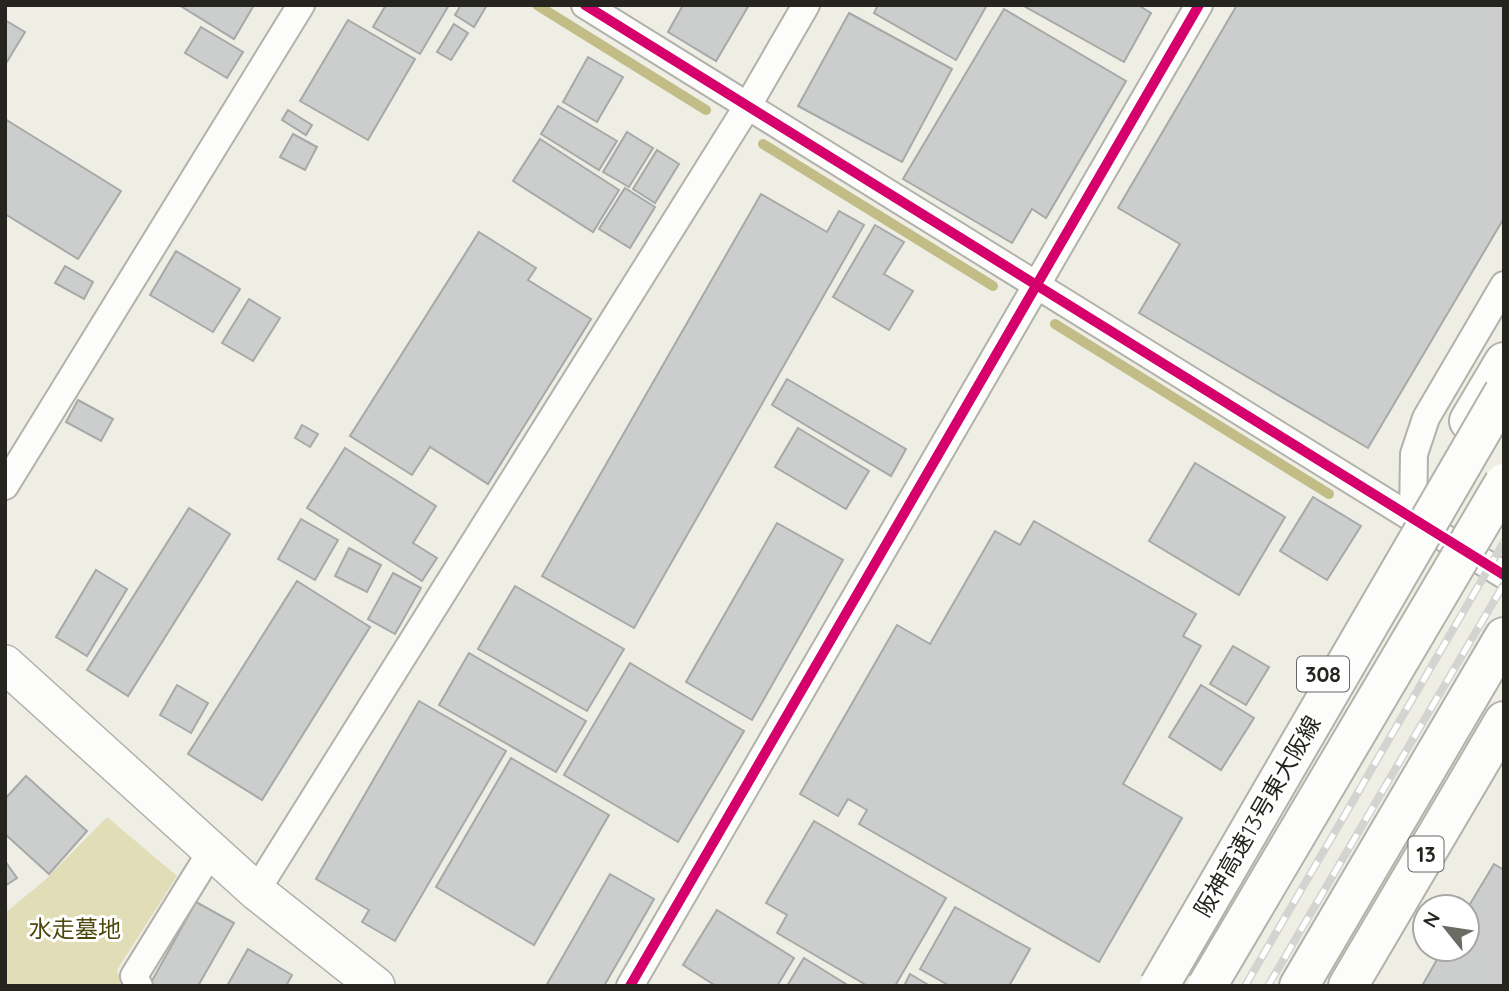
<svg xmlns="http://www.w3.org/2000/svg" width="1509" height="991" viewBox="0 0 1509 991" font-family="Quicksand,'Noto Sans JP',sans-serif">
  <rect width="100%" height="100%" fill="#eeeee5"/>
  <path fill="#e1deb7" d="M 107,817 L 177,876 L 117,970 L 123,986 L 5,986 L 5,913 L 45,880 Z"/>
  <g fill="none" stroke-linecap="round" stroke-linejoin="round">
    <g stroke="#c2bd86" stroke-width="10">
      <path d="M 537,5 L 706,110"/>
      <path d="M 763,144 L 993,286"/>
      <path d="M 1055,324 L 1329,494"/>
    </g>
  </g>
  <g fill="#cbcecc" stroke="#a6a9a7" stroke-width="2">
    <path d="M 179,5 L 254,5 L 234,39 Z"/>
    <path d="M 386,5 L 449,5 L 420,54 L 373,27 Z"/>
    <path d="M 461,5 L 487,5 L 474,27 L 455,15 Z"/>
    <path d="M 683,5 L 749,5 L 716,61 L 668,32 Z"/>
    <path d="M 878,5 L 987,5 L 956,60 L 874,13 Z"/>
    <path d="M 1022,5 L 1138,5 L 1151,13 L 1124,62 Z"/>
    <path d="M 1237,5 L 1504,5 L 1504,218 L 1368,448 L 1139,313 L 1180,244 L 1118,208 Z"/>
    <path d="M 1004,9 L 1126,81 L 1046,218 L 1032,209 L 1012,243 L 903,179 Z"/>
    <path d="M 849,13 L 952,69 L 902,162 L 798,106 Z"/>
    <path d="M 5,20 L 25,32 L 5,65 Z"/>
    <path d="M 348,20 L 415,59 L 368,140 L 300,101 Z"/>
    <path d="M 454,24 L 468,33 L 451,60 L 437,52 Z"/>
    <path d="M 201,27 L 243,52 L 227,78 L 185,53 Z"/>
    <path d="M 588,57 L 623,77 L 597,122 L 563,102 Z"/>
    <path d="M 558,106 L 617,141 L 599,170 L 541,134 Z"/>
    <path d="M 288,110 L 312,125 L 306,135 L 282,120 Z"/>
    <path d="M 5,119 L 121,191 L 78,259 L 5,214 Z"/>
    <path d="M 627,132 L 653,148 L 629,187 L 603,172 Z"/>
    <path d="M 293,134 L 317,147 L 305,170 L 280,157 Z"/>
    <path d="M 540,139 L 619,190 L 593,232 L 513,181 Z"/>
    <path d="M 657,150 L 679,164 L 655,203 L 633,189 Z"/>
    <path d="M 625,188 L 655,207 L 630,248 L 599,229 Z"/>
    <path d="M 761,194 L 827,232 L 839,211 L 864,225 L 634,628 L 542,576 Z"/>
    <path d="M 875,225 L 904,242 L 884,274 L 913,291 L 889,330 L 833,297 Z"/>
    <path d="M 479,232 L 536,268 L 528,280 L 591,319 L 488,484 L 430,447 L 412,475 L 350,436 Z"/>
    <path d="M 176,251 L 240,289 L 213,332 L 150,295 Z"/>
    <path d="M 65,266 L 93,282 L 84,299 L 55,283 Z"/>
    <path d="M 249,299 L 280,318 L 253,361 L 222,343 Z"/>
    <path d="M 787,379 L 906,449 L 891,476 L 772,405 Z"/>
    <path d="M 78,400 L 113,419 L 101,441 L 66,422 Z"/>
    <path d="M 302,425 L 318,434 L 310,447 L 295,438 Z"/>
    <path d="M 798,428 L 869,471 L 846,509 L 775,467 Z"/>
    <path d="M 345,448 L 436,506 L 413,543 L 437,558 L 422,581 L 307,508 Z"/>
    <path d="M 1195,463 L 1285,517 L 1239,595 L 1149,541 Z"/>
    <path d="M 1313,497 L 1361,526 L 1327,580 L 1280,551 Z"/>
    <path d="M 189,508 L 230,534 L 128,696 L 87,670 Z"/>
    <path d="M 301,519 L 338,540 L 315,580 L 278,559 Z"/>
    <path d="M 1034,521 L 1196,614 L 1183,636 L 1201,646 L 1123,784 L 1182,818 L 1099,962 L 859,824 L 867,810 L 848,799 L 838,816 L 800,794 L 897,625 L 930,644 L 995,531 L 1020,545 Z"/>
    <path d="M 777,523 L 843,560 L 752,720 L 686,682 Z"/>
    <path d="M 349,548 L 381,565 L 367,592 L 335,576 Z"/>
    <path d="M 96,570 L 127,589 L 87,656 L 56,637 Z"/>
    <path d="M 393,573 L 421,588 L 395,634 L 368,619 Z"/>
    <path d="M 297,581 L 370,627 L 262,800 L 188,754 Z"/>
    <path d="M 515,586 L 624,649 L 587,711 L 478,649 Z"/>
    <path d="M 1233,646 L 1269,667 L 1246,705 L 1210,684 Z"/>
    <path d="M 469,653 L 586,721 L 556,772 L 439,705 Z"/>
    <path d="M 630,663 L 744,731 L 678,842 L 564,775 Z"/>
    <path d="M 177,685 L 208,703 L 191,733 L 160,715 Z"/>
    <path d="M 1201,685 L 1254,718 L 1221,770 L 1169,737 Z"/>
    <path d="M 419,701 L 506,751 L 395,941 L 362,922 L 369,910 L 316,879 Z"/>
    <path d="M 511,758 L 609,815 L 534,945 L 436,887 Z"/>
    <path d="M 26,776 L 87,831 L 49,874 L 5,834 L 5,799 Z"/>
    <path d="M 814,821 L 946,898 L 895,986 L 868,986 L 777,933 L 787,915 L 766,903 Z"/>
    <path d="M 5,861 L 17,878 L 5,886 Z"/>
    <path d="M 1494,864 L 1504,870 L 1504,986 L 1422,986 L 1443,949 L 1467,949 L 1467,909 Z"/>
    <path d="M 610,874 L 654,899 L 604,986 L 546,986 Z"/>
    <path d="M 196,902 L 234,923 L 198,986 L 149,986 Z"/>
    <path d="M 955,907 L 1030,949 L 1009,986 L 950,986 L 920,969 Z"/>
    <path d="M 717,910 L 794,958 L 777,986 L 716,986 L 683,965 Z"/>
    <path d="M 248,949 L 292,975 L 286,986 L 227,986 Z"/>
    <path d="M 804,958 L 849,986 L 787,986 Z"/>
    <path d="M 910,974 L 930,986 L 904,986 Z"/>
  </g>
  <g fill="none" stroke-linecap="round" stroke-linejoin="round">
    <defs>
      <g id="street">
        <path d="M 585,5 L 1504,575"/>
        <path d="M 5,486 L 301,5"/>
        <path d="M 1413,517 L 1414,454 L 1426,418 L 1504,285"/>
        <path d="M 256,891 L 747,107 L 806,5"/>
        <path d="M 139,986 L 134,976 L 212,850"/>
        <path d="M 630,986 L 1199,5"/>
      </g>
      <path id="secondary" d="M 5,664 L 256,891 L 376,986"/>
      <g id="highway">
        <path d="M 1469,421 L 1504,362"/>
        <path d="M 1299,986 L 1504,637"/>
        <path d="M 1348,986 L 1504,721"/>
      </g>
    </defs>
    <use href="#street" stroke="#b2b2ab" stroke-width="30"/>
    <use href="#secondary" stroke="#b2b2ab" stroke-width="40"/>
    <use href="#highway" stroke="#b2b2ab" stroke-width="42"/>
    <use href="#street" stroke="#fcfcfb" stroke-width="26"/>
    <use href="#secondary" stroke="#fcfcfb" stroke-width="37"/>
    <use href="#highway" stroke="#fcfcfb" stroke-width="38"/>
    <defs>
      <g id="rail">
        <path d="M 1245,986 L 1504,542"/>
        <path d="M 1268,986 L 1504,584"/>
      </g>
    </defs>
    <use href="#rail" stroke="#d3d3d1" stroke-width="8"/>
    <use href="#rail" stroke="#fff" stroke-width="5" stroke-dasharray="16" stroke-linecap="butt"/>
    <defs>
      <g id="highway-bridge">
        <path d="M 1159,986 L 1504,392"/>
        <path d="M 1207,986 L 1504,483"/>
      </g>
    </defs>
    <use href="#highway-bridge" stroke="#b2b2ab" stroke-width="42" stroke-linecap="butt"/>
    <use href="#highway-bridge" stroke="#fcfcfb" stroke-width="38"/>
    <defs>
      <g id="cycleway">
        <path d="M 585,5 L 1504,575"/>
        <path d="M 630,986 L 1199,5"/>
      </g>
    </defs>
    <use href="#cycleway" stroke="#fff" stroke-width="15"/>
    <use href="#cycleway" stroke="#d6006c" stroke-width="10"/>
  </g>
  <g text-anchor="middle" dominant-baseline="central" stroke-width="6" stroke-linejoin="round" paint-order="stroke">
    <g fill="#fff" stroke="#666662" stroke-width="2">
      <rect x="1297" y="656.5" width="52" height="35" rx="5"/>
      <rect x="1408.5" y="836.5" width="35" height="35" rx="5"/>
    </g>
    <g font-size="21" font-weight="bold" fill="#25241f">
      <text x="1323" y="674">308</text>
      <text x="1426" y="854">13</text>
    </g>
    <g font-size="23" fill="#25241f" stroke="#fff">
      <text transform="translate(1257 816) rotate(-60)">阪神高速13号東大阪線</text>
    </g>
    <g font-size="23" fill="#4d470b" stroke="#fff">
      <text x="75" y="928">水走墓地</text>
    </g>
  </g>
  <rect width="1509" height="991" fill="none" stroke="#25241f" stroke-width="14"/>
  <g transform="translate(1446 928) rotate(300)"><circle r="33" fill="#ffffff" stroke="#a8a7a5" stroke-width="2"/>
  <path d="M0-5L12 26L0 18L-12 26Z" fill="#6b6b64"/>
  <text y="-10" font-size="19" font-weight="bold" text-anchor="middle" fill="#25241f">N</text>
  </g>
</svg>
